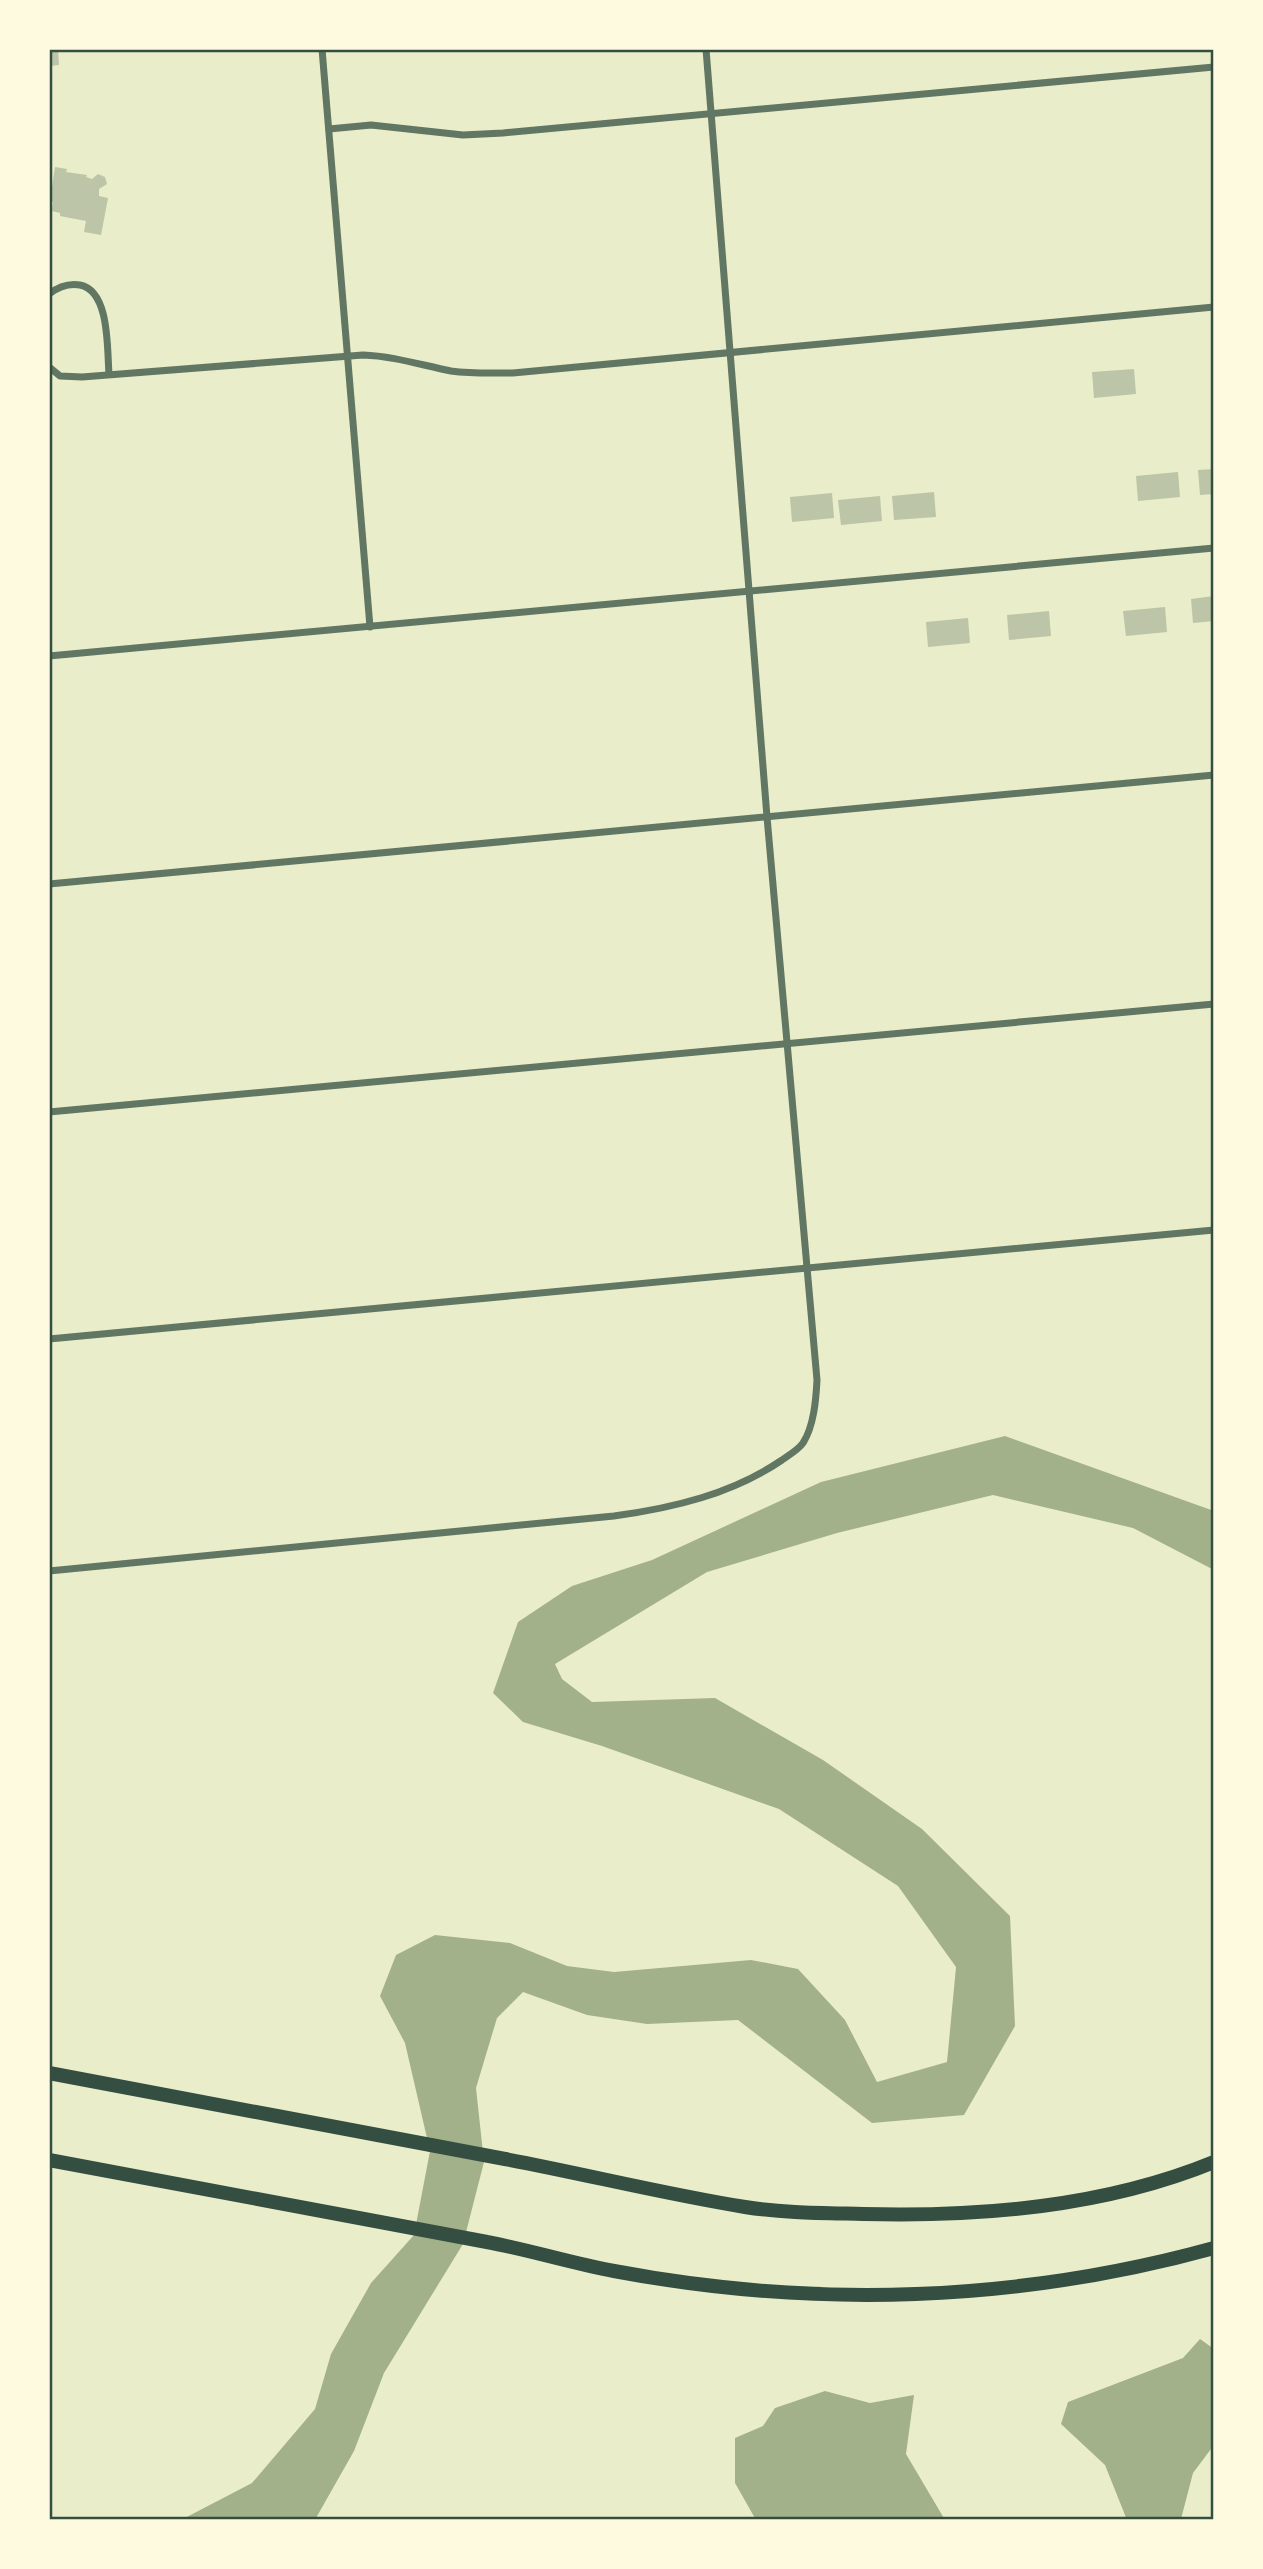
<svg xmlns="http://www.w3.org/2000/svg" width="1263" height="2569" viewBox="0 0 1263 2569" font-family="'Open Sans',sans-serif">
  <rect width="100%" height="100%" fill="#e9edc9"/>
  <g fill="#a3b18a">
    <path d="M 1005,1436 L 1214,1511 L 1214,1570 L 1133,1528 L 993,1495 L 837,1533 L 707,1572 L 555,1664 L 562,1679 L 592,1702 L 715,1698 L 823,1760 L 922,1829 L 1010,1916 L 1015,2026 L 964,2115 L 872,2123 L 738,2020 L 647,2024 L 587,2015 L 523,1992 L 497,2018 L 476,2088 L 484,2162 L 463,2244 L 384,2373 L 354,2451 L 316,2518 L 181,2520 L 252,2483 L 315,2409 L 331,2354 L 371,2283 L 414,2235 L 430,2151 L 405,2043 L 380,1996 L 396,1955 L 435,1935 L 510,1943 L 567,1966 L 614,1972 L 751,1960 L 798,1969 L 845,2020 L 877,2082 L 947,2062 L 956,1967 L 898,1886 L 779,1809 L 602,1746 L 523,1722 L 493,1693 L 518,1622 L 572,1586 L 652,1560 L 821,1482 Z"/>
    <path d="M 1200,2339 L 1214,2349 L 1214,2445 L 1193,2473 L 1181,2519 L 1183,2520 L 1127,2520 L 1105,2465 L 1061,2424 L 1068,2402 L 1183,2358 Z"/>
    <path d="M 825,2391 L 870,2403 L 914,2395 L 906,2454 L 945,2520 L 756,2520 L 735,2483 L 735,2438 L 763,2426 L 775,2408 Z"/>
  </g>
  <g fill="#bcc5a7">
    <path d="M 49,49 L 58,49 L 59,65 L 49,66 Z"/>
    <path d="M 55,167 L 67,169 L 66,172 L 87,175 L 86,177 L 92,179 L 98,174 L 105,177 L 107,184 L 99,189 L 99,196 L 108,198 L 101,235 L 84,232 L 86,221 L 60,216 L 60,213 L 52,211 L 53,202 L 50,201 Z"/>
    <path d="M 1134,369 L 1136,394 L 1094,398 L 1092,372 Z"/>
    <path d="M 1214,469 L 1214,494 L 1200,495 L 1198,470 Z"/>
    <path d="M 1178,472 L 1180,497 L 1138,501 L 1136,476 Z"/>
    <path d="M 934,492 L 936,517 L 894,520 L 892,496 Z"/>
    <path d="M 832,493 L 834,518 L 792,522 L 790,497 Z"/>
    <path d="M 880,496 L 882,521 L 841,525 L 838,500 Z"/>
    <path d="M 1214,596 L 1214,621 L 1193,623 L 1191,599 Z"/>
    <path d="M 1165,607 L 1167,632 L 1126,636 L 1123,611 Z"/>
    <path d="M 1049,611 L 1051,636 L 1009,640 L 1007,615 Z"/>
    <path d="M 968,618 L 970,643 L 928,647 L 926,622 Z"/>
  </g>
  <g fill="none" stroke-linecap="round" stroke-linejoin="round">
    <g stroke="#617663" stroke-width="7">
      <path d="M 322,49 L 370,627"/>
      <path d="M 329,129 L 371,125 L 463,135 L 503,133 L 1214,67"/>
      <path d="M 49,294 C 58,287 68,283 80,285 C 110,291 107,349 109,374"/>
      <path d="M 49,367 L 60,376 L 82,377 L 363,355 C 393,356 421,365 451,371 C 472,374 492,373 513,373 L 1214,307"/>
      <path d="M 49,656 L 1214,548"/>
      <path d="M 49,884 L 1214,775"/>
      <path d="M 49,1112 L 1214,1004"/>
      <path d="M 49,1339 L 1214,1230"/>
      <path d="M 49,1571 L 614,1516 C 673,1508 732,1494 782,1460 C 789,1455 798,1450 803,1443 C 814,1426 816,1399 817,1380 L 767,817 L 706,49"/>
    </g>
    <g stroke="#344e41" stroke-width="14">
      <path d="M 49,2073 C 201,2102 353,2130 505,2159 C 585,2174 664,2194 745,2207 C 783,2213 824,2213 863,2214 C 981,2217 1104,2207 1214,2162"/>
      <path d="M 49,2160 C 195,2188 341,2215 487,2242 C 530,2250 571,2263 614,2271 C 815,2309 1018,2302 1214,2248"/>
    </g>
  </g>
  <rect width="1263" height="2569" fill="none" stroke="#fefae0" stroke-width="102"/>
  <rect x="51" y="51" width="1161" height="2467" fill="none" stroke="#344e41" stroke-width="2.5"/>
</svg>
